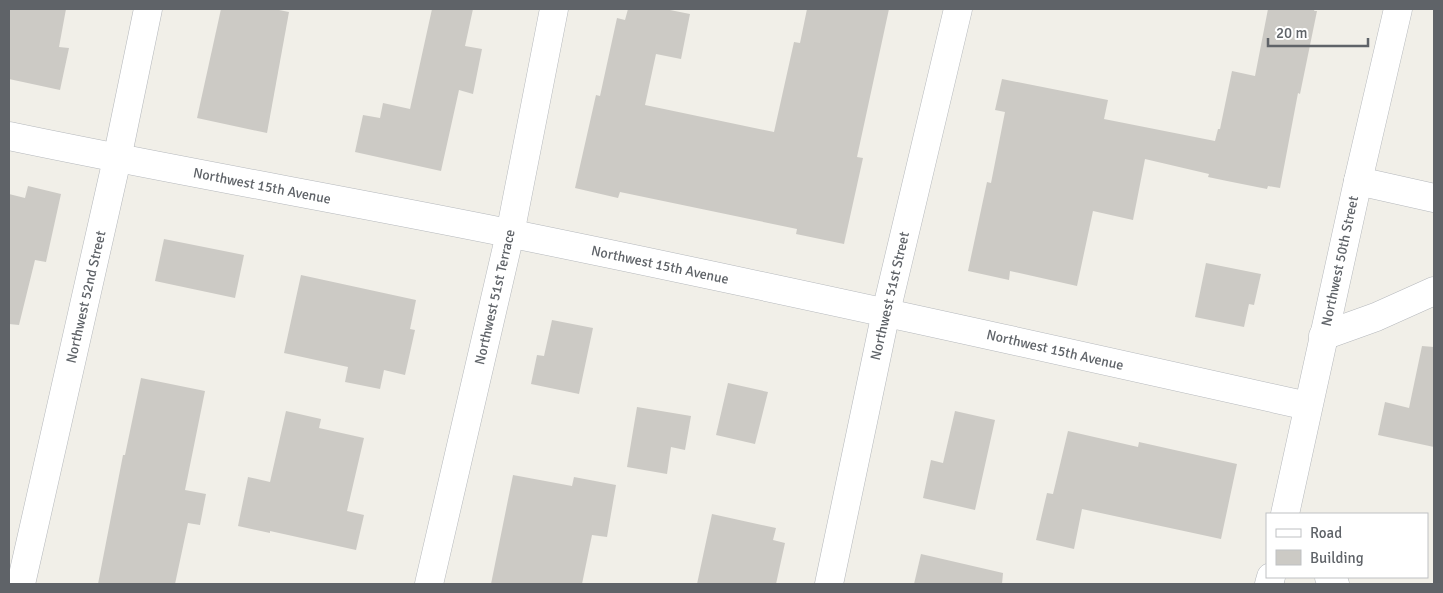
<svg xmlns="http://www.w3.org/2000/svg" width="1443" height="593" viewBox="0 0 1443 593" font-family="Signika,sans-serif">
  <rect width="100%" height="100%" fill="#f1efe8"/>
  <g fill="#cccac5">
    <path d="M 9,9 L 66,9 L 59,47 L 69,48 L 60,90 L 9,79 Z"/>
    <path d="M 221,9 L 274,9 L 289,12 L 267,133 L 197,118 Z"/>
    <path d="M 432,9 L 473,9 L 465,46 L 482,49 L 473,94 L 459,90 L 441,171 L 355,152 L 363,115 L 380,118 L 383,103 L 410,109 Z"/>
    <path d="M 628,9 L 665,9 L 690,14 L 681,59 L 656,54 L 645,105 L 774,132 L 794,42 L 800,43 L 807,9 L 889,9 L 857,157 L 863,158 L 844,244 L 796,234 L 797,229 L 620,192 L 618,198 L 575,188 L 596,95 L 600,96 L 617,18 L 625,20 Z"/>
    <path d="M 1268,9 L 1315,9 L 1314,11 L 1317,11 L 1300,94 L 1298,93 L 1280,188 L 1268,186 L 1267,189 L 1227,181 L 1208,177 L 1209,174 L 1145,159 L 1133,220 L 1093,211 L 1077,286 L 1010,271 L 1009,280 L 968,271 L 987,182 L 991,183 L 1005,112 L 995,110 L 1002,79 L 1108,100 L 1104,119 L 1215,141 L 1218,129 L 1220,129 L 1232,71 L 1255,76 Z"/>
    <path d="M 28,186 L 61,194 L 46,262 L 35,260 L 19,325 L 9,324 L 9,194 L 25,198 Z"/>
    <path d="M 164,239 L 244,255 L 235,298 L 155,281 Z"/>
    <path d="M 1206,263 L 1261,274 L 1254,305 L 1249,304 L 1244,327 L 1195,317 Z"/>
    <path d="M 301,275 L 416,300 L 410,329 L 415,330 L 405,375 L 384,370 L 380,389 L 345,382 L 348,367 L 284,353 Z"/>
    <path d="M 552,320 L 593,328 L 579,394 L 531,384 L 537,355 L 544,356 Z"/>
    <path d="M 1422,346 L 1434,347 L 1434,447 L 1378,435 L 1385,402 L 1409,408 Z"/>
    <path d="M 141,378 L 205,391 L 185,490 L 206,494 L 200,525 L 188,523 L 175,584 L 98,584 L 123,455 L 125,455 Z"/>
    <path d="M 728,383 L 768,392 L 755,444 L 716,435 Z"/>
    <path d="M 637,407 L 691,416 L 685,450 L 671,447 L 667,474 L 627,467 Z"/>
    <path d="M 286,411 L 321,419 L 319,428 L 364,438 L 347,511 L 364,515 L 356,550 L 270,531 L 270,533 L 238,526 L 248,477 L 270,482 Z"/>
    <path d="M 955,411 L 995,420 L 975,510 L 923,498 L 931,460 L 943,463 Z"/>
    <path d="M 1068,431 L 1138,447 L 1139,442 L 1237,464 L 1221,539 L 1082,509 L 1074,549 L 1036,540 L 1047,493 L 1053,494 Z"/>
    <path d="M 513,475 L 572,486 L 574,477 L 616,485 L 607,537 L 592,535 L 582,584 L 491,584 Z"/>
    <path d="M 712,514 L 776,528 L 773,540 L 785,543 L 776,584 L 697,584 Z"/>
    <path d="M 921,554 L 1003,573 L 1002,584 L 914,584 Z"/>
  </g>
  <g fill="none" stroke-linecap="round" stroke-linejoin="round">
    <defs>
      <g id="minor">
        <path d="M 9,136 C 176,171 345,200 513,234 C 778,288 1043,347 1308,406"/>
        <path d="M 1358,181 L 1434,198"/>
        <path d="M 1323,336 L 1376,317 L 1434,291"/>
        <path d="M 1285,514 L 1358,181 L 1398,9"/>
        <path d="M 1329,577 L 1335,584"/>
        <path d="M 21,584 L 117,159 L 148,9"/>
        <path d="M 429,584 L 510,234 L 554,9"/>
        <path d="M 829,584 L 886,312 L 958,9"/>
        <path d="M 1269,584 L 1271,577"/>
      </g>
    </defs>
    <use href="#minor" stroke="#b5b8bc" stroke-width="29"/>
    <use href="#minor" stroke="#fff" stroke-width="28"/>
  </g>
  <g text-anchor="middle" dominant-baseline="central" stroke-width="4" stroke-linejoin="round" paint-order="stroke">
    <g font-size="14" fill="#5f6368" stroke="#fff">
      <text transform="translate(262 186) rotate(11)">Northwest 15th Avenue</text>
      <text transform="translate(1340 261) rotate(-78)">Northwest 50th Street</text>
      <text transform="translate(660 265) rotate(12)">Northwest 15th Avenue</text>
      <text transform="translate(890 296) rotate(-77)">Northwest 51st Street</text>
      <text transform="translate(86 297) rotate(-77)">Northwest 52nd Street</text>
      <text transform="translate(495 297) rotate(-77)">Northwest 51st Terrace</text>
      <text transform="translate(1055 350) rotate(13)">Northwest 15th Avenue</text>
    </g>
  </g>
  <rect width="1443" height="593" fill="none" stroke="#5f6368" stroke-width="20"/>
  <rect x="1266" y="513" width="162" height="65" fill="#ffffff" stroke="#bfc1c3"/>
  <rect x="1276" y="529" width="25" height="8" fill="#ffffff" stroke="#bfc1c3"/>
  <text x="1310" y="538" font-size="15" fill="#5f6368">Road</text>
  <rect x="1276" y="550" width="25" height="15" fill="#cccac5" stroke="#bfc1c3"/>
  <text x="1310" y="563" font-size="15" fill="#5f6368">Building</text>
  <path d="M1268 38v8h100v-8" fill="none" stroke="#5f6368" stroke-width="2.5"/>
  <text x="1276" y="38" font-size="15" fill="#5f6368" stroke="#ffffff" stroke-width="4" paint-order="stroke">20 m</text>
</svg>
